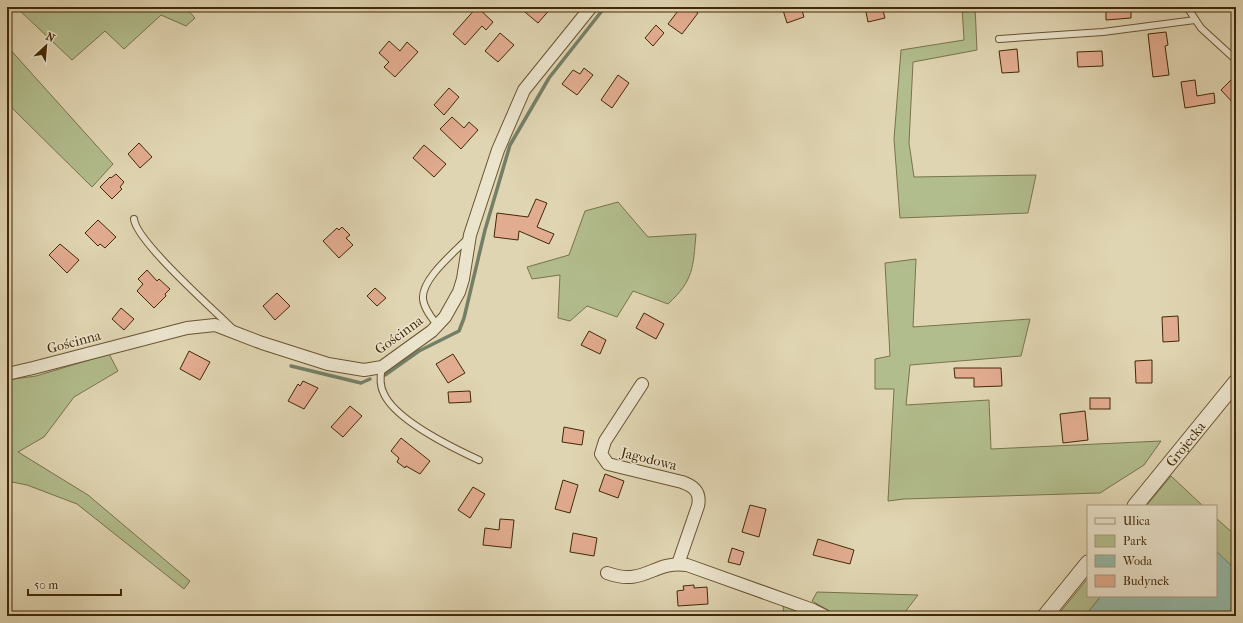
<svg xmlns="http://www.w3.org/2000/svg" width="1243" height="623" viewBox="0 0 1243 623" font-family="'IM FELL French Canon',serif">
  <rect width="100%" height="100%" fill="#e0d5b2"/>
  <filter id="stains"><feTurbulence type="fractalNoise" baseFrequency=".005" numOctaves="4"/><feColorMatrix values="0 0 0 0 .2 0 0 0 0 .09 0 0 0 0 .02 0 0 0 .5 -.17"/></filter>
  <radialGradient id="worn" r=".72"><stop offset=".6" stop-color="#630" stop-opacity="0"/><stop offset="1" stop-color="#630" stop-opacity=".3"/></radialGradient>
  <g fill="#b2bd8d" stroke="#7a734a">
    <path d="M 16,7 L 185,7 L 195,18 L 186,26 L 161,15 L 124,49 L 105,31 L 72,60 Z"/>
    <path d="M 962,7 L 975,7 L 977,50 L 913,62 L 909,143 L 914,177 L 1036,175 L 1028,213 L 900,218 L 894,139 L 901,50 L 964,40 Z"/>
    <path d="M 7,46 L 113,164 L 92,187 L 7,103 Z"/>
    <path d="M 618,202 L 648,237 L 696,234 C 693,267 694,280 668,304 L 633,291 L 617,317 L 587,306 L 570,321 L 558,318 L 560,275 L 532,279 L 527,267 L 569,255 L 585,211 Z"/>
    <path d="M 916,259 L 913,327 L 1030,319 L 1021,356 L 910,365 L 906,405 L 989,400 L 991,449 L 1161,441 L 1144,465 L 1100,493 L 904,499 L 888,501 L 894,389 L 875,389 L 875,359 L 890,356 L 885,263 Z"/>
    <path d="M 109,354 L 118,371 L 74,397 L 44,437 L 18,452 L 88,495 L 190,581 L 184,589 L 77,504 L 27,485 L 7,481 L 7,380 L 36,376 Z"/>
    <path d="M 1171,476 L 1203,506 L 1146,506 Z"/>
    <path d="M 1216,518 L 1236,536 L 1236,575 L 1216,556 Z"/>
    <path d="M 1088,578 L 1088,596 L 1101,596 L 1085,616 L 1057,616 Z"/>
    <path d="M 817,592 L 918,595 L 902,616 L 838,616 L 812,601 Z"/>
    <path d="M 783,606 L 811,616 L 784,616 Z"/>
  </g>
  <path fill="#95b9a7" stroke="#747f67" d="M 1216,551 L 1236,570 L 1236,616 L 1085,616 L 1101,596 L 1216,596 Z"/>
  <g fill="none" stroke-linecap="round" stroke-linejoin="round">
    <g stroke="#747f67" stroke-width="3.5">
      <path d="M 291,366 L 361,383 L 370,379"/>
      <path d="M 385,375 L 419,351 L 459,331 L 464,318 L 485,230 L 510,145 L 549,78 L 605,7"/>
    </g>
  </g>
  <g fill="#e2ac90" stroke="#422906">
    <path d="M 477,7 L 493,22 L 486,30 L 482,26 L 465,45 L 453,34 Z"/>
    <path d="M 519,7 L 552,7 L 538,23 Z"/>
    <path d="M 681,7 L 690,7 L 698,13 L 682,34 L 668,24 Z"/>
    <path d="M 782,7 L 801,7 L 804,17 L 787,23 Z"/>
    <path d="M 865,7 L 882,7 L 885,18 L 868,22 Z"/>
    <path d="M 1106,7 L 1131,7 L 1131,18 L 1106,20 Z"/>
    <path d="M 656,25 L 664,33 L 653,46 L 645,38 Z"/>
    <path d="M 1166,32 L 1168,45 L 1165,46 L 1169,75 L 1153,77 L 1148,34 Z"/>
    <path d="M 500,33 L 514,45 L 498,62 L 485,51 Z"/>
    <path d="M 389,41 L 400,51 L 407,42 L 418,52 L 395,77 L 384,67 L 389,62 L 379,53 Z"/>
    <path d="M 1017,49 L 1019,72 L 1002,73 L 999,51 Z"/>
    <path d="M 1102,51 L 1103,66 L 1078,67 L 1077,52 Z"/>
    <path d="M 584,68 L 593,75 L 577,95 L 562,84 L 573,70 L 580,74 Z"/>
    <path d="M 618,75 L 629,83 L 612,108 L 601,100 Z"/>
    <path d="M 1236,75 L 1236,106 L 1221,90 Z"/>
    <path d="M 1195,80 L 1197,96 L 1214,93 L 1215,103 L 1185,108 L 1181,82 Z"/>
    <path d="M 449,88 L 459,97 L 444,115 L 434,105 Z"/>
    <path d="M 452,117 L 464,128 L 469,122 L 478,130 L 461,149 L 440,129 Z"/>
    <path d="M 139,143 L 152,157 L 140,168 L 128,154 Z"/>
    <path d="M 424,145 L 446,164 L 434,177 L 413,158 Z"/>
    <path d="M 116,174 L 124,182 L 120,187 L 122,189 L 112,199 L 100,187 L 110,177 L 111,178 Z"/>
    <path d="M 536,199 L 547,203 L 537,227 L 554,234 L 549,244 L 519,231 L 518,240 L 494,237 L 497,213 L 528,217 Z"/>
    <path d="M 98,220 L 116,237 L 105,248 L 100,244 L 98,246 L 85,233 Z"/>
    <path d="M 342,227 L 350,235 L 346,238 L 353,245 L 339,258 L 323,241 L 337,228 L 339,230 Z"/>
    <path d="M 60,244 L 79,260 L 67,273 L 49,255 Z"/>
    <path d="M 147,270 L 157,281 L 159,279 L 170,289 L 165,294 L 166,296 L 154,308 L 137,291 L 143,284 L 138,279 Z"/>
    <path d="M 375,288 L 386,298 L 377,306 L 367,296 Z"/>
    <path d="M 277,293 L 290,306 L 275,320 L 263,306 Z"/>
    <path d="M 121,308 L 134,319 L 124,330 L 112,319 Z"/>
    <path d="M 644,313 L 664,324 L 656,339 L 636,328 Z"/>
    <path d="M 1178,316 L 1179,341 L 1163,342 L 1162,317 Z"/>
    <path d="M 589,331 L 606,340 L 600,354 L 581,345 Z"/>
    <path d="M 189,351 L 210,362 L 200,380 L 180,369 Z"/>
    <path d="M 453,354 L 465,373 L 448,383 L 436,364 Z"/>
    <path d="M 1152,360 L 1152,383 L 1136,383 L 1135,361 Z"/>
    <path d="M 954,368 L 1001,368 L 1002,386 L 974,387 L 974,378 L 955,378 Z"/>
    <path d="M 303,381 L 318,388 L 304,409 L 288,401 L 298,384 L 300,386 Z"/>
    <path d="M 470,391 L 471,402 L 449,403 L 448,392 Z"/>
    <rect x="1090" y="398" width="20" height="11"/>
    <path d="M 350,406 L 362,416 L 343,437 L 331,427 Z"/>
    <path d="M 1085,411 L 1088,440 L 1063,443 L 1060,414 Z"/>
    <path d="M 564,427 L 584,431 L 582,445 L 562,442 Z"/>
    <path d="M 401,438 L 430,461 L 420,474 L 406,466 L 405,468 L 397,462 L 399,458 L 391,451 Z"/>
    <path d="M 605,474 L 624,481 L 618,498 L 599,491 Z"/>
    <path d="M 563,480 L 578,485 L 570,513 L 555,509 Z"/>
    <path d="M 473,487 L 485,494 L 470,518 L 458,510 Z"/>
    <path d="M 750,505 L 766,509 L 759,537 L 742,532 Z"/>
    <path d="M 500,519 L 514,520 L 511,548 L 483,545 L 485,528 L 499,530 Z"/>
    <path d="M 573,533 L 597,538 L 594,556 L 570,552 Z"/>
    <path d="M 818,539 L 854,550 L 850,564 L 813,555 Z"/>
    <path d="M 732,548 L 744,552 L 740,565 L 728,562 Z"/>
    <path d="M 694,585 L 694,588 L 707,587 L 708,604 L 678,606 L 677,591 L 684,590 L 683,586 Z"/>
  </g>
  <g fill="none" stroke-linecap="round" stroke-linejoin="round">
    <defs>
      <g id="service">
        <path d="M 1187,7 L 1201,28 L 1236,60"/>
        <path d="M 999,39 L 1103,32 L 1195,20"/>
        <path d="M 134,219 C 136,241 213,309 232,328"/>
        <path d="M 438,326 C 432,318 424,309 423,299 C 421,279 455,252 468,238"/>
        <path d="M 382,367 C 380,376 379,385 384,394 C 396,420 453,448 479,460"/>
      </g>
      <g id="minor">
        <path d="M 7,374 L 33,368 L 187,328 L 215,325 L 262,343 L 328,364 L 364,370 L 382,367 L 432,331 L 445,317 L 459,292 L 463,279 L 470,235 L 498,150 L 524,90 L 591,7"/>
        <path d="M 642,384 L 605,441 L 601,454 L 608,464 L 682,482 C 694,486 701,492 698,506 L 678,564"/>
        <path d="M 607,573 C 645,587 653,560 687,565 L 813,610 L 825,616"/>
      </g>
      <g id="tertiary">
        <path id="s1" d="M 1135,506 L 1236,382"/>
        <path d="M 1045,616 L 1088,563"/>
      </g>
    </defs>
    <use href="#service" stroke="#6a5431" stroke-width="8"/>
    <use href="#minor" stroke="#6a5431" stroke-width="14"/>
    <use href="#tertiary" stroke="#6a5431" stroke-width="17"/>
    <use href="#service" stroke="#ebe4cd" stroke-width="6"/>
    <use href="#minor" stroke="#ebe4cd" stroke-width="12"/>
    <use href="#tertiary" stroke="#ebe4cd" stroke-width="15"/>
  </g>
  <g text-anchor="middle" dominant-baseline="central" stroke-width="3" stroke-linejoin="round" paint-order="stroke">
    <g font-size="14" fill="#422906" stroke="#ebe4cd">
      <text transform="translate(399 335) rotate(-36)">Gościnna</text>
      <text transform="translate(74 342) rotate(-15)">Gościnna</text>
      <text stroke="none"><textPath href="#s1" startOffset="80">Grojecka</textPath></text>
      <text transform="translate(649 459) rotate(14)">Jagodowa</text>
    </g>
  </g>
  <rect width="1243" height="623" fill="none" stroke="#e0d5b2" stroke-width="24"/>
  <rect x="8" y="8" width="1227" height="607" fill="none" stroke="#422906" stroke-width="2"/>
  <rect x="12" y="12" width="1219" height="599" fill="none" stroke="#422906"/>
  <rect x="1087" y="505" width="130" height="92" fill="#ebe4cd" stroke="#a7997d"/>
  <rect x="1095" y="518" width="20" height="6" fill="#ebe4cd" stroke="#a7997d"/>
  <text x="1123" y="525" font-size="12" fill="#422906">Ulica</text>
  <rect x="1095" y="535" width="20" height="12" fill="#b2bd8d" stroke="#a7997d"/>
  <text x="1123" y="545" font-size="12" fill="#422906">Park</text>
  <rect x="1095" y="555" width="20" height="12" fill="#95b9a7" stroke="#a7997d"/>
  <text x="1123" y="565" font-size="12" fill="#422906">Woda</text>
  <rect x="1095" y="575" width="20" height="12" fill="#e2ac90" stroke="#a7997d"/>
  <text x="1123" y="585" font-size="12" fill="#422906">Budynek</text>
  <g transform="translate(46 46) rotate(26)" stroke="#ebe4cd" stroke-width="3" paint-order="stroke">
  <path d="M0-3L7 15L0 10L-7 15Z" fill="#422906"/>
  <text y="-6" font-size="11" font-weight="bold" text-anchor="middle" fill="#422906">N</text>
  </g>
  <path d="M28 589v6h93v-6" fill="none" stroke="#422906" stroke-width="2"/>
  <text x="34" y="589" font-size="12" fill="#422906" stroke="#ebe4cd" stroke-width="3" paint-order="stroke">50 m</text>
  <rect width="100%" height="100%" filter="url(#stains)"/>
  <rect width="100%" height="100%" fill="url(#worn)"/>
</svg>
